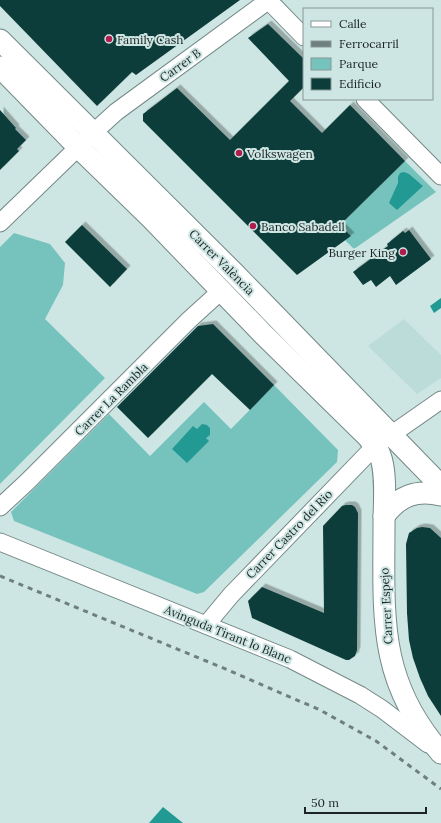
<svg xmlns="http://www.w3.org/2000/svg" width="441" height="823" viewBox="0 0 441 823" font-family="Lora,serif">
  <defs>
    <filter id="shadow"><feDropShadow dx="3.5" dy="-3.5" stdDeviation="0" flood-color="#0004"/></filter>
  </defs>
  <rect width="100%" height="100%" fill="#cee6e3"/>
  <path fill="#bbdcd8" d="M 404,319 L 441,355 L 441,378 L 417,394 L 368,346 Z"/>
  <g fill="#76c3bd">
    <path d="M 405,161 L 436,192 L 354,249 L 345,240 L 351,236 L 340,225 Z"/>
    <path d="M 14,233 L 50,244 L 65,263 L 63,285 L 45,319 L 105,378 L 0,484 L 0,247 Z"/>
    <path d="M 274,385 L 338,450 L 337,462 L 204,592 L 197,594 L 14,521 L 11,512 L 109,414 L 150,456 L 204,402 L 231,429 Z"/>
  </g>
  <g fill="#229a93">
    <path d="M 404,172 L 409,174 L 423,186 L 397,210 L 389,203 L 398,183 L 398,177 L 400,173 Z"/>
    <path d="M 441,298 L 441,308 L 434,313 L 430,306 Z"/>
    <path d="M 202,424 L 207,425 L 210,428 L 210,435 L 206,438 L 209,441 L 187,463 L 172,449 L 193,426 L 197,429 Z"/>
    <path d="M 163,807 L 183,823 L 149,823 Z"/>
  </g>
  <g fill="#0d3d3a" filter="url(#shadow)">
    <path d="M 0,0 L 240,0 L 136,75 L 132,72 L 97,106 L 0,6 Z"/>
    <path d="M 268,24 L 304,59 L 304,87 L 290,101 L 322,133 L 350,105 L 405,161 L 340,225 L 351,236 L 297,275 L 143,121 L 143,114 L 177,88 L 230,140 L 289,81 L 248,38 Z"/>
    <path d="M 0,110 L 16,128 L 15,129 L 26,140 L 17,149 L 19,151 L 0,170 Z"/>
    <path d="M 82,225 L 127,269 L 110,287 L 65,242 Z"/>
    <path d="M 409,230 L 431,259 L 396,285 L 390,276 L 376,287 L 371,280 L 363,285 L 353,272 L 388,246 L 387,244 L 403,231 L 405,233 Z"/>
    <path d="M 213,324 L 274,385 L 250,410 L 212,374 L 148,438 L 117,407 L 198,326 Z"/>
    <path d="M 346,505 L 352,505 L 355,507 L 358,513 L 357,650 L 355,656 L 349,660 L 346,660 L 252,618 L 248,601 L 262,587 L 324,613 L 323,526 L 342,506 Z"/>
    <path d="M 422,527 L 430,528 L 441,538 L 441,716 L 428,696 L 420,678 L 413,658 L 409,640 L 407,613 L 406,544 L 409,533 L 417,528 Z"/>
  </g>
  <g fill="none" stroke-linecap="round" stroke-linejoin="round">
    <defs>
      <g id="minor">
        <path d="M 268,0 L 304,37"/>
        <path d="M 365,99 L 441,176"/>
        <path d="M 0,223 L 93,133 L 116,112 L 269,0"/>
        <path d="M 0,507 L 27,482 L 189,320 L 222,290"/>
        <path d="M 0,542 L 290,659 L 360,695 L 382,709 L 428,744"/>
        <path d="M 206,625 L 231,595 L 375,446 L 441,400"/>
      </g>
      <g id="major">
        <path d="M 0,40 L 233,272 L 441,486"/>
        <path d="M 0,67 L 78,147 L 151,218 L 263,334 L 368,437 C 372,443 378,449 380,455 C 387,473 384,505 384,524 C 384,615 377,680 441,753"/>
        <path d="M 384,516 C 399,496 416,489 441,495"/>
      </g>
    </defs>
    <use href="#minor" stroke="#748987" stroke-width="19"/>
    <use href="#major" stroke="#748987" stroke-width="23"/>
    <use href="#minor" stroke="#fff" stroke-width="17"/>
    <use href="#major" stroke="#fff" stroke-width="21"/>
    <path stroke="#6f7f7d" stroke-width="3" stroke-dasharray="5 5" stroke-linecap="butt" d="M 0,576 L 228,670 L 320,710 L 376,741 L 441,789"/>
  </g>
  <g fill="#af1d4c" stroke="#cee6e3" stroke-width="1.5">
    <circle cx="109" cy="39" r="4"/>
    <circle cx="239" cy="153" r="4"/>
    <circle cx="253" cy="226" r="4"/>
    <circle cx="403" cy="252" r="4"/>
  </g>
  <g text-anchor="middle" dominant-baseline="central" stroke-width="4" stroke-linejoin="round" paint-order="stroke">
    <g font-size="12" fill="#1b2423" stroke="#cee6e3" text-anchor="start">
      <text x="117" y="39">Family Cash</text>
      <text x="247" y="153">Volkswagen</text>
      <text x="261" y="226">Banco Sabadell</text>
      <text x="395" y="252" text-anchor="end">Burger King</text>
    </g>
    <g font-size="12" fill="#1b2423" stroke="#cee6e3">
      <text transform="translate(180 65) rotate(-36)">Carrer B</text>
      <text transform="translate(222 262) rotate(45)">Carrer València</text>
      <text transform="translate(111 399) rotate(-45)">Carrer La Rambla</text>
      <text transform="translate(289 534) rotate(-46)">Carrer Castro del Rio</text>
      <text transform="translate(386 606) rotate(-93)">Carrer Espejo</text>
      <text transform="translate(228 634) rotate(22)">Avinguda Tirant lo Blanc</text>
    </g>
  </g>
  <rect x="303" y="8" width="130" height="92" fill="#cee6e3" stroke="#869896"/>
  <rect x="311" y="21" width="20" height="6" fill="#ffffff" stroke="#869896"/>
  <text x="339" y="28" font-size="12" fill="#1b2423">Calle</text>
  <rect x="311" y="41" width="20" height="6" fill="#6f7f7d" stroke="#869896"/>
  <text x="339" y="48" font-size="12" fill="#1b2423">Ferrocarril</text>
  <rect x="311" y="58" width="20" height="12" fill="#76c3bd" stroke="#869896"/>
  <text x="339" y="68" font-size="12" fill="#1b2423">Parque</text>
  <rect x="311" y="78" width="20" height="12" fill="#0d3d3a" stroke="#869896"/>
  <text x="339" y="88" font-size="12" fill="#1b2423">Edificio</text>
  <path d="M305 807v6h121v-6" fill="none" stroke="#1b2423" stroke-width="2"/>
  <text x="311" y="807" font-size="12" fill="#1b2423" stroke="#cee6e3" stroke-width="3" paint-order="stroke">50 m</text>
</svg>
